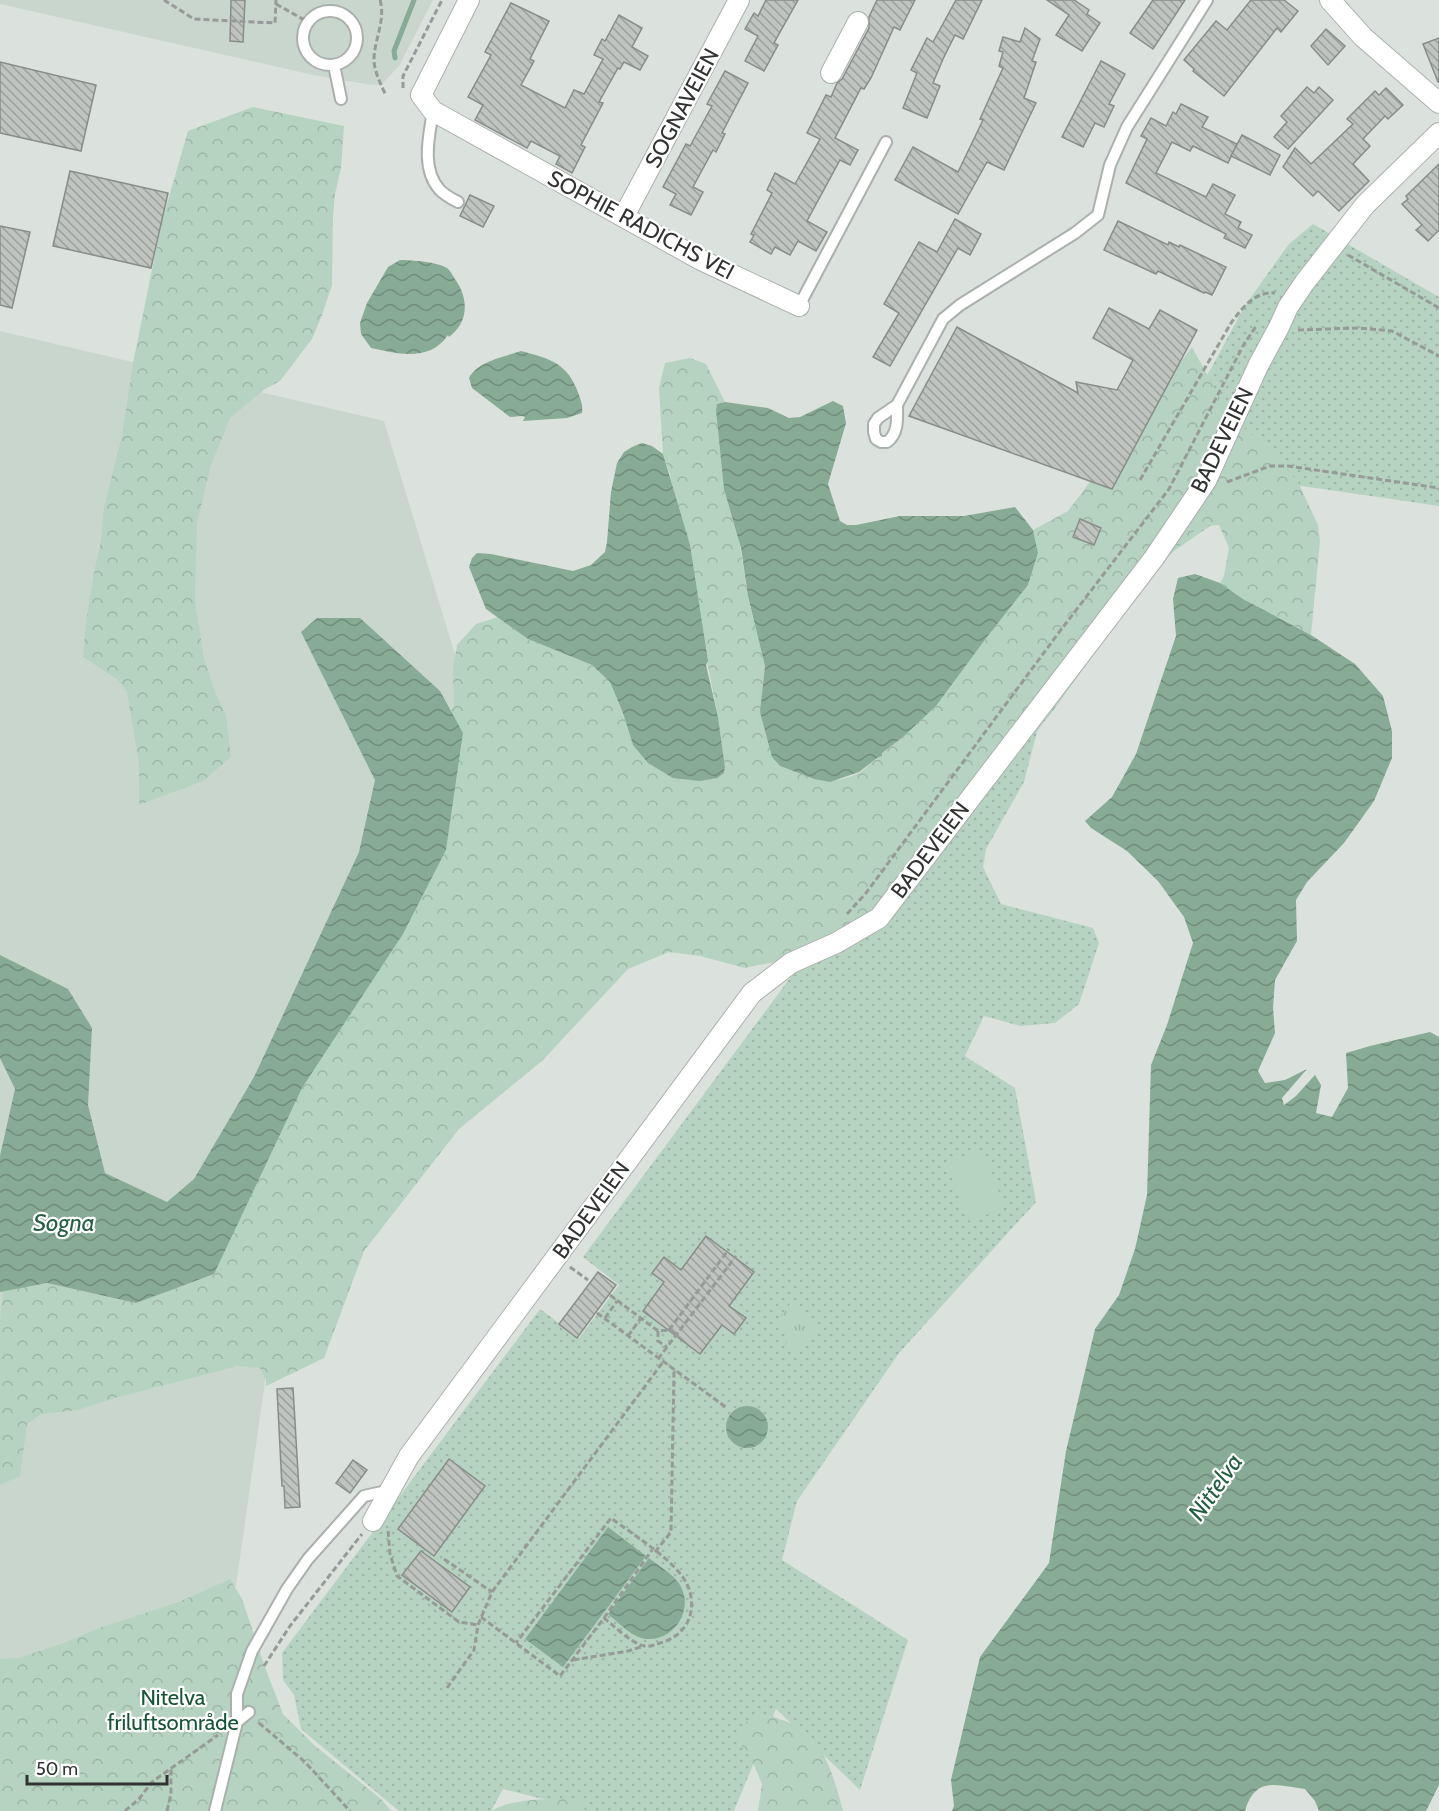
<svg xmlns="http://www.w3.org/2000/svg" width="1439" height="1811" viewBox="0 0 1439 1811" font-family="Cabin,sans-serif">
  <defs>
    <pattern id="grass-dots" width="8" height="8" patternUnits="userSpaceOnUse" patternTransform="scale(1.5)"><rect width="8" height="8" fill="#b6d3c1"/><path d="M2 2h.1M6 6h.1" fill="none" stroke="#9db6a6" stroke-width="1.8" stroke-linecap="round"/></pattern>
    <pattern id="forest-crowns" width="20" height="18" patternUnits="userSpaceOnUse" patternTransform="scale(1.5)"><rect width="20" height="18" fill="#b6d3c1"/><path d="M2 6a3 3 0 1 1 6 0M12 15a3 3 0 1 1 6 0" fill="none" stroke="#9db6a6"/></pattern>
    <pattern id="park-tufts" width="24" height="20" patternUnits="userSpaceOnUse" patternTransform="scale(1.5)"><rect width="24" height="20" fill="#b6d3c1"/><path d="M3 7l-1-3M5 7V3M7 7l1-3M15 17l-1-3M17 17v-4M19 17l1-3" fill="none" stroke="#9db6a6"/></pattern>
    <pattern id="water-waves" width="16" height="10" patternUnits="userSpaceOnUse" patternTransform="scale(1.5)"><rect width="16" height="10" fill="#88ab95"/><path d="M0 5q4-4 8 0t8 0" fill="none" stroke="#708c7a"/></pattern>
    <pattern id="building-back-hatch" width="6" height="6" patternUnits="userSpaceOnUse" patternTransform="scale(1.5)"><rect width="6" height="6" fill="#bfc4c1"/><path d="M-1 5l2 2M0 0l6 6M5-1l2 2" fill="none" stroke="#9ca09d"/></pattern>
  </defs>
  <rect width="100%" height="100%" fill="#dbe1dd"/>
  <g fill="#c9d6ce">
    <path d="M 0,0 L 433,0 L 399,66 L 382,84 L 372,85 L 313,75 L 0,4 Z"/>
    <path d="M 0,331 L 384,421 L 494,783 L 289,1213 L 220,1698 L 0,1811 Z"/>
  </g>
  <path fill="url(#grass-dots)" d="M 1313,224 L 1439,297 L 1439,506 L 1275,482 L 1156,563 L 1037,732 L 1024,782 L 986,849 L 983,867 L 1001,904 L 1093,928 L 1099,943 L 1079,1004 L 1055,1023 L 1021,1026 L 984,1016 L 965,1056 L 1015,1088 L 1036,1202 L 899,1353 L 797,1501 L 782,1560 L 908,1640 L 860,1790 L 776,1709 L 734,1811 L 583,1811 L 583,1809 L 503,1789 L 491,1811 L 399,1811 L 301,1729 L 294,1695 L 283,1680 L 282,1653 L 540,1309 L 579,1338 L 619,1285 L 583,1257 L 796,970 L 1118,519 L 1212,367 L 1244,307 L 1289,244 Z"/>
  <g fill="url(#forest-crowns)">
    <path d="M 253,107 L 344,126 L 341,168 L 335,194 L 333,215 L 332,285 L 322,315 L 312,339 L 280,381 L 265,389 L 230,418 L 211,465 L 197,523 L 195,594 L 196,608 L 204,658 L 215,692 L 226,715 L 231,757 L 203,781 L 139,805 L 139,764 L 127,692 L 118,680 L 83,657 L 86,621 L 93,578 L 101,540 L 104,507 L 122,436 L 133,363 L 162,221 L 188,131 Z"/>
    <path d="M 1192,347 L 1230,416 L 1265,446 L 1298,482 L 1318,525 L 1320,541 L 1311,635 L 1243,599 L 1220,583 L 1224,576 L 1229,548 L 1219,525 L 1199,526 L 1146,579 L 1114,615 L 1086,665 L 1050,715 L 864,923 L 789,959 L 745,968 L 700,956 L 669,952 L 628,969 L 542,1061 L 459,1129 L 364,1251 L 324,1358 L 266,1386 L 266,1380 L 260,1368 L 238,1366 L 115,1398 L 78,1410 L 41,1414 L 27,1424 L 20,1476 L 0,1485 L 0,1319 L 3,1291 L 47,1283 L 136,1303 L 302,1088 L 403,934 L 446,850 L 463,734 L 450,711 L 454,707 L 453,669 L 457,645 L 476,624 L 498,617 L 528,639 L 592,665 L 610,682 L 623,713 L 633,745 L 724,773 L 725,767 L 718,717 L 670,475 L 663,454 L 659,388 L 665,363 L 690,358 L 706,364 L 725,402 L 717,404 L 748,596 L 765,666 L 763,687 L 780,766 C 809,777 829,788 859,773 C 867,768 873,759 882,756 L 882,753 L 903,737 L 936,706 L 987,637 L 1028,585 L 1038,553 L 1033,530 L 1068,511 Z"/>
    <path d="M 230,1579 L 242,1599 L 266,1670 L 283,1714 L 314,1745 L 381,1799 L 391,1811 L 0,1811 L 0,1659 L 19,1658 L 61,1644 L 102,1627 L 179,1602 Z"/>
    <path d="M 769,1715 C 780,1720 799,1724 808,1733 C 828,1753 836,1785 843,1811 L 758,1811 L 762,1784 L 751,1758 L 735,1737 L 745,1722 Z"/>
    <path d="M 577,1798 L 586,1811 L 492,1811 C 510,1798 555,1799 577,1798 Z"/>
  </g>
  <path fill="url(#park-tufts)" d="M 793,1300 L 819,1327 L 798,1351 L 792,1353 C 781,1350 787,1341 788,1333 L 776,1322 Z"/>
  <path fill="#b6d3c1" d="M 983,1150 L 1005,1208 L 969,1221 L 947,1164 Z"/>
  <g fill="url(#water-waves)">
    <path d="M 400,260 C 411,260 438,262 447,268 C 450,270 453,276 455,279 C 469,299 469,322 449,337 L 448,335 C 430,362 398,354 371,348 L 361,334 L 360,323 L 367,303 L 388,267 Z"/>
    <path d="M 521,351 C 551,359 568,363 579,395 C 581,401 583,406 582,413 L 567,418 L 523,421 L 525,417 L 522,416 L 510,417 L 472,388 L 469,378 C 478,361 504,357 521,351 Z"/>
    <path d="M 833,401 L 843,406 L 846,423 L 828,484 L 840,521 L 847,525 L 856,525 L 900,516 L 964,516 L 1015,507 L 1033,530 L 1038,553 L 1028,585 L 987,637 L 936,706 L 903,737 L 882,753 L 882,756 L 877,758 L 859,772 L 830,782 L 814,779 L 780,766 L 772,757 L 760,712 L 765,666 L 748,596 L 741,548 L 724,489 L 716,410 L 717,404 L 725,402 L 768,408 L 789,418 L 800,417 Z"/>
    <path d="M 642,443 L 652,446 L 663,454 L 690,545 L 708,661 L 706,665 L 718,717 L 725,767 L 724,773 L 717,778 L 700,781 L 673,778 L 648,763 L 633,745 L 623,713 L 610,682 L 592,665 L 528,639 L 486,609 L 469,567 L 472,558 L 477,553 L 491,554 L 573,571 L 591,565 L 605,552 L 607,542 L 611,492 L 617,463 L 624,452 L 632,447 Z"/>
    <path d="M 1195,574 L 1220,583 L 1243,599 L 1311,635 L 1355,664 L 1383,696 L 1392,731 L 1392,758 L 1374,801 L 1344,843 L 1307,882 L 1296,900 L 1297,941 L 1275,980 L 1273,1008 L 1275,1033 L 1258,1071 L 1265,1083 L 1285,1080 L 1307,1069 L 1282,1098 L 1284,1105 L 1296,1096 L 1315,1075 L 1321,1085 L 1316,1113 L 1332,1117 L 1348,1088 L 1346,1053 L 1370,1046 L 1430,1032 L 1439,1037 L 1439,1785 L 1426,1811 L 1319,1811 L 1315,1801 L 1305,1789 C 1277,1785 1255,1776 1245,1811 L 952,1811 L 954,1806 L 951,1780 L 980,1657 L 1049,1563 L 1066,1451 L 1095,1329 L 1119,1295 L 1135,1249 L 1147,1195 L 1151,1065 L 1167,1025 L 1193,943 L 1184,917 L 1158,881 L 1127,851 L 1091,828 L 1085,821 L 1112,797 L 1136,754 L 1176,636 L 1173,599 L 1178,578 Z"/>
    <path d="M 317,618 L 360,618 L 440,691 L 463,733 L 446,850 L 403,934 L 302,1088 L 214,1274 L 136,1303 L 47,1283 L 0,1292 L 0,1156 L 15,1089 L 0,1058 L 0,955 L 68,989 L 92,1028 L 88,1105 L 105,1173 L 167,1202 L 194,1179 L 254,1077 L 359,852 L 375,780 L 301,632 Z"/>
    <circle cx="747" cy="1427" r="21"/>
    <path d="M 608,1527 L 646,1556 L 563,1667 L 525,1639 Z"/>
    <path d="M 649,1558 C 659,1566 671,1573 678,1582 C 696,1606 676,1641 647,1639 C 632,1638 619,1623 608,1614 Z"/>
  </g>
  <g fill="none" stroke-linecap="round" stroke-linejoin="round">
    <path stroke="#88ab95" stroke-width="5" d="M 395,58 L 394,51 L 414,0"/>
  </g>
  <g fill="url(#building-back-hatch)" stroke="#888d8a" stroke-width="1.5">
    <path d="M 231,0 L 245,0 L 243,42 L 230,41 Z"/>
    <path d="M 766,0 L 798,0 L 774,43 L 778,45 L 764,71 L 745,61 L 758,36 L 745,29 L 754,13 L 758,16 Z"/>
    <path d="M 877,0 L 915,0 L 900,30 L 894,27 L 871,78 L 864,89 L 861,88 L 835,138 L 858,150 L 850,165 L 840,160 L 807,221 L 827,232 L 816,251 L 798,241 L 790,255 L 775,247 L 771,254 L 750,242 L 754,235 L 751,234 L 772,193 L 767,190 L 775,173 L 795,184 L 820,139 L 807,133 L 826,95 L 831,97 L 837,83 L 842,79 L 869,28 L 869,17 Z"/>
    <path d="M 956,0 L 982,0 L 963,39 L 955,35 L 943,59 L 933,83 L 940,86 L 927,118 L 903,108 L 917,73 L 911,70 L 927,38 L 933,42 Z"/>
    <path d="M 1047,0 L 1074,0 L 1089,10 L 1087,14 L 1100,23 L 1082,51 L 1056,35 L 1069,15 Z"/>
    <path d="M 1153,0 L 1185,0 L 1153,49 L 1130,33 Z"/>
    <path d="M 1251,0 L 1284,0 L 1298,11 L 1281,32 L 1277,28 L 1224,96 L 1193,71 L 1194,69 L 1184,60 L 1216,21 L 1227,30 Z"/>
    <path d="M 511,3 L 549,21 L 530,59 L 534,61 L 521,85 L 565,108 L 574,90 L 584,94 L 603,59 L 594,55 L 602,39 L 605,41 L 619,15 L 642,28 L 632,47 L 648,56 L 640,70 L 624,62 L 620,69 L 618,68 L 599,102 L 603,103 L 581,145 L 585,147 L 572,173 L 556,164 L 560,156 L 531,141 L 527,148 L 475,120 L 483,105 L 468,97 L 491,55 L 485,52 Z"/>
    <path d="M 1025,28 L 1040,39 L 1032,61 L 1036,62 L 1024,98 L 1036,103 L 1004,170 L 987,162 L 958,214 L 895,180 L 913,147 L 958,172 L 983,120 L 980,119 L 1003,68 L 999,66 L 1003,52 L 999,51 L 1003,37 L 1020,42 Z"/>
    <path d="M 1326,29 L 1345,46 L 1328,65 L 1311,46 Z"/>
    <path d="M 1439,38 L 1439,82 L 1438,82 L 1423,44 Z"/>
    <path d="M 1101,61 L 1125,74 L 1109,104 L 1114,106 L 1104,127 L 1095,123 L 1083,147 L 1062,137 Z"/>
    <path d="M 0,62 L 96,85 L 81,151 L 0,133 Z"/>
    <path d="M 725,71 L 748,83 L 722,133 L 725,134 L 716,152 L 713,150 L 693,187 L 703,192 L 691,215 L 670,205 L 676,194 L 663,187 L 686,144 L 690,146 L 712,106 L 707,104 Z"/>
    <path d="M 1307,87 L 1314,93 L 1319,87 L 1333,100 L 1288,149 L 1274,137 L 1287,122 L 1281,116 Z"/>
    <path d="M 1386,88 L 1403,105 L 1388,119 L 1385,116 L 1363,139 L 1370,146 L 1353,164 L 1369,181 L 1339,211 L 1318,191 L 1313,196 L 1283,167 L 1295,148 L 1311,164 L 1353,124 L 1347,119 L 1375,91 L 1379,95 Z"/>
    <path d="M 1181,104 L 1208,117 L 1202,127 L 1237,144 L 1228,163 L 1193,146 L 1190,151 L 1172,142 L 1156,173 L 1206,197 L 1213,184 L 1235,195 L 1225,214 L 1241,222 L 1238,228 L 1252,235 L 1245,248 L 1224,238 L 1226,234 L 1126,183 L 1147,139 L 1141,136 L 1151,118 L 1166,126 L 1173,112 L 1176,114 Z"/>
    <path d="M 1242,135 L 1280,155 L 1270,175 L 1231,156 Z"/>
    <path d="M 1439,164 L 1439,230 L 1428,241 L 1416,230 L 1422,225 L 1402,204 L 1408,199 L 1406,196 Z"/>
    <path d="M 70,171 L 168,193 L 151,268 L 53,246 Z"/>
    <path d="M 470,195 L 494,206 L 483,227 L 460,216 Z"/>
    <path d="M 955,219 L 981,234 L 970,255 L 958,248 L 890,366 L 873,357 L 899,313 L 884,304 L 919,242 L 937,252 Z"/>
    <path d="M 1118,221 L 1168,245 L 1169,242 L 1179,247 L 1180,245 L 1226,267 L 1212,295 L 1205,292 L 1204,293 L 1158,271 L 1156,274 L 1104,250 Z"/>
    <path d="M 0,226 L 30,232 L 12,308 L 0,305 Z"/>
    <path d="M 1109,308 L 1149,329 L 1160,310 L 1197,330 L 1112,489 L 909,416 L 957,327 L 1078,393 L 1076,382 L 1117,390 L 1133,360 L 1093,338 Z"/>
    <path d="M 1080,519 L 1101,528 L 1094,545 L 1073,537 Z"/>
    <path d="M 706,1236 L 754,1272 L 729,1306 L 746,1318 L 734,1334 L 722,1325 L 700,1354 L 643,1311 L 664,1282 L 652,1273 L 664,1257 L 681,1270 Z"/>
    <path d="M 598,1272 L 616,1285 L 577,1338 L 559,1324 Z"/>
    <path d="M 293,1388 L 300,1507 L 285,1508 L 284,1486 L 282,1486 L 277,1389 Z"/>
    <path d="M 449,1459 L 485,1486 L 434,1556 L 398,1529 Z"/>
    <path d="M 353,1460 L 367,1470 L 350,1493 L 336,1483 Z"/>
    <path d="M 421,1551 L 470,1587 L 452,1612 L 402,1575 Z"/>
  </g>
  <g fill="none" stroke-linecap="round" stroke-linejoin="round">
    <defs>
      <g id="lane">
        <circle cx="330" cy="38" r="27"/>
        <path d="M 334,65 L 341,99"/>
        <path d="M 433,111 C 429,136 421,168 439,189 C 444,195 452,199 458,202"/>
        <path d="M 799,306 L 886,142"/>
        <path d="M 897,405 C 897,418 899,433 887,442 L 881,442 L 876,439 L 874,432 L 874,424 L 878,418 L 897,405 L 943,319 L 960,305 L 1075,233 L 1098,215 L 1110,165 L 1127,127 L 1207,0"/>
        <path d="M 237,1722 L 237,1694 L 252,1651 L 287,1589 L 308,1559 L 364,1496 L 391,1490"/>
        <path d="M 215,1811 L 237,1722 L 249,1712"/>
      </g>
      <g id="street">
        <path d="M 469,0 L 421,95 L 433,111 L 701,260 L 799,306"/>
        <path d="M 1330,0 L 1363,37 L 1439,103"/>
        <path d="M 831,73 L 858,22"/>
        <path d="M 624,216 L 739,0"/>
        <path d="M 373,1521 L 409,1456 L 752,993 L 791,963 L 836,943 L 879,918 L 1154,558 L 1206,481 L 1258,366 L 1279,327 L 1288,307 L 1305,282 L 1365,205 L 1439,133"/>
      </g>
    </defs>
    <use href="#lane" stroke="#abb0ad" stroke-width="14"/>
    <use href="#street" stroke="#abb0ad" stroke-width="22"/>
    <g stroke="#969a98" stroke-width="3" stroke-dasharray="6 3" stroke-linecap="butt">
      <path d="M 164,0 L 194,19 L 275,23 L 276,0"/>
      <path d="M 380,0 C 386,20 374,40 374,60 C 374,72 382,86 386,96"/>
      <path d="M 276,4 L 308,22"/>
      <path d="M 403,88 L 403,76 L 442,0"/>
      <path d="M 1348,255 L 1439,308"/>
      <path d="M 1298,330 L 1359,328 L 1392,331 L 1439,356"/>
      <path d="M 1140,480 L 1231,323 C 1242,308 1255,291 1275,293"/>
      <path d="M 1227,482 L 1270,466 L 1288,466 L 1439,488"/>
      <path d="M 847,914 L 866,893 L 1060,631 L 1169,489 L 1244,344 L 1257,325"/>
      <path d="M 570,1267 L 588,1280"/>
      <path d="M 610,1295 L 658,1331 L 669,1330 L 676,1334"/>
      <path d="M 597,1313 L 727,1408"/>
      <path d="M 605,1318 L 617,1301"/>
      <path d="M 669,1330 L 729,1249"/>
      <path d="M 658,1331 L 658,1341 L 667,1347"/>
      <path d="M 628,1336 L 641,1318"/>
      <path d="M 658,1359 L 736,1256"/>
      <path d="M 388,1531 L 390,1554 L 397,1576 L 459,1622 L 478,1625"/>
      <path d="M 655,1552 L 671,1532 L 674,1370"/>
      <path d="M 444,1559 L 492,1592"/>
      <path d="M 481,1617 L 560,1676 L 604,1618 C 613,1625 633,1645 645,1646 C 651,1647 657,1644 663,1642 C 689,1634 698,1608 687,1584 C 675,1560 632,1534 611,1518 L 516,1643"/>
      <path d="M 604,1618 L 652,1550"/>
      <path d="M 573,1660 L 628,1651 L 644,1646"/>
      <path d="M 264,1666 L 290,1626 L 362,1534"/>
      <path d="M 447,1688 L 474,1650 L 478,1625 L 492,1592 L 663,1362"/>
      <path d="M 259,1723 L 305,1762 L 350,1811"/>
      <path d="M 125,1811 L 139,1799 L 152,1782 L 218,1735"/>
      <path d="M 167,1811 L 171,1794 L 171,1769"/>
    </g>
    <use href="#lane" stroke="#fff" stroke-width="10"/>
    <use href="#street" stroke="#fff" stroke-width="20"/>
  </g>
  <g text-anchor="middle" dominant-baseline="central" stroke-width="4.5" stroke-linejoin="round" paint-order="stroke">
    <g font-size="22" fill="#313332" stroke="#fff">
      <text transform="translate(682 108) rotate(-62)">SOGNAVEIEN</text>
      <text transform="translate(641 225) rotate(28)">SOPHIE RADICHS VEI</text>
      <text transform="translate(1222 440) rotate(-64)">BADEVEIEN</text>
      <text transform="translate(930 850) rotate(-53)">BADEVEIEN</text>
      <text transform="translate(591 1210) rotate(-54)">BADEVEIEN</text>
    </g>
    <g font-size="22" fill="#175335" stroke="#fff">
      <text x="173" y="1697">Nitelva<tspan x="173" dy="25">friluftsområde</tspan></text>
    </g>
    <g font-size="24" font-style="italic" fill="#255f41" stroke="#fff">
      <text x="64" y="1222">Sogna</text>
      <text transform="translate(1215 1487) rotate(-55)">Nittelva</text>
    </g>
  </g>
  <path d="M27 1775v9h140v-9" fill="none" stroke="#313332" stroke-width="3"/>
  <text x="36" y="1775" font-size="18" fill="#313332" stroke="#ffffff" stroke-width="4.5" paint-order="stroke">50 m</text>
</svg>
